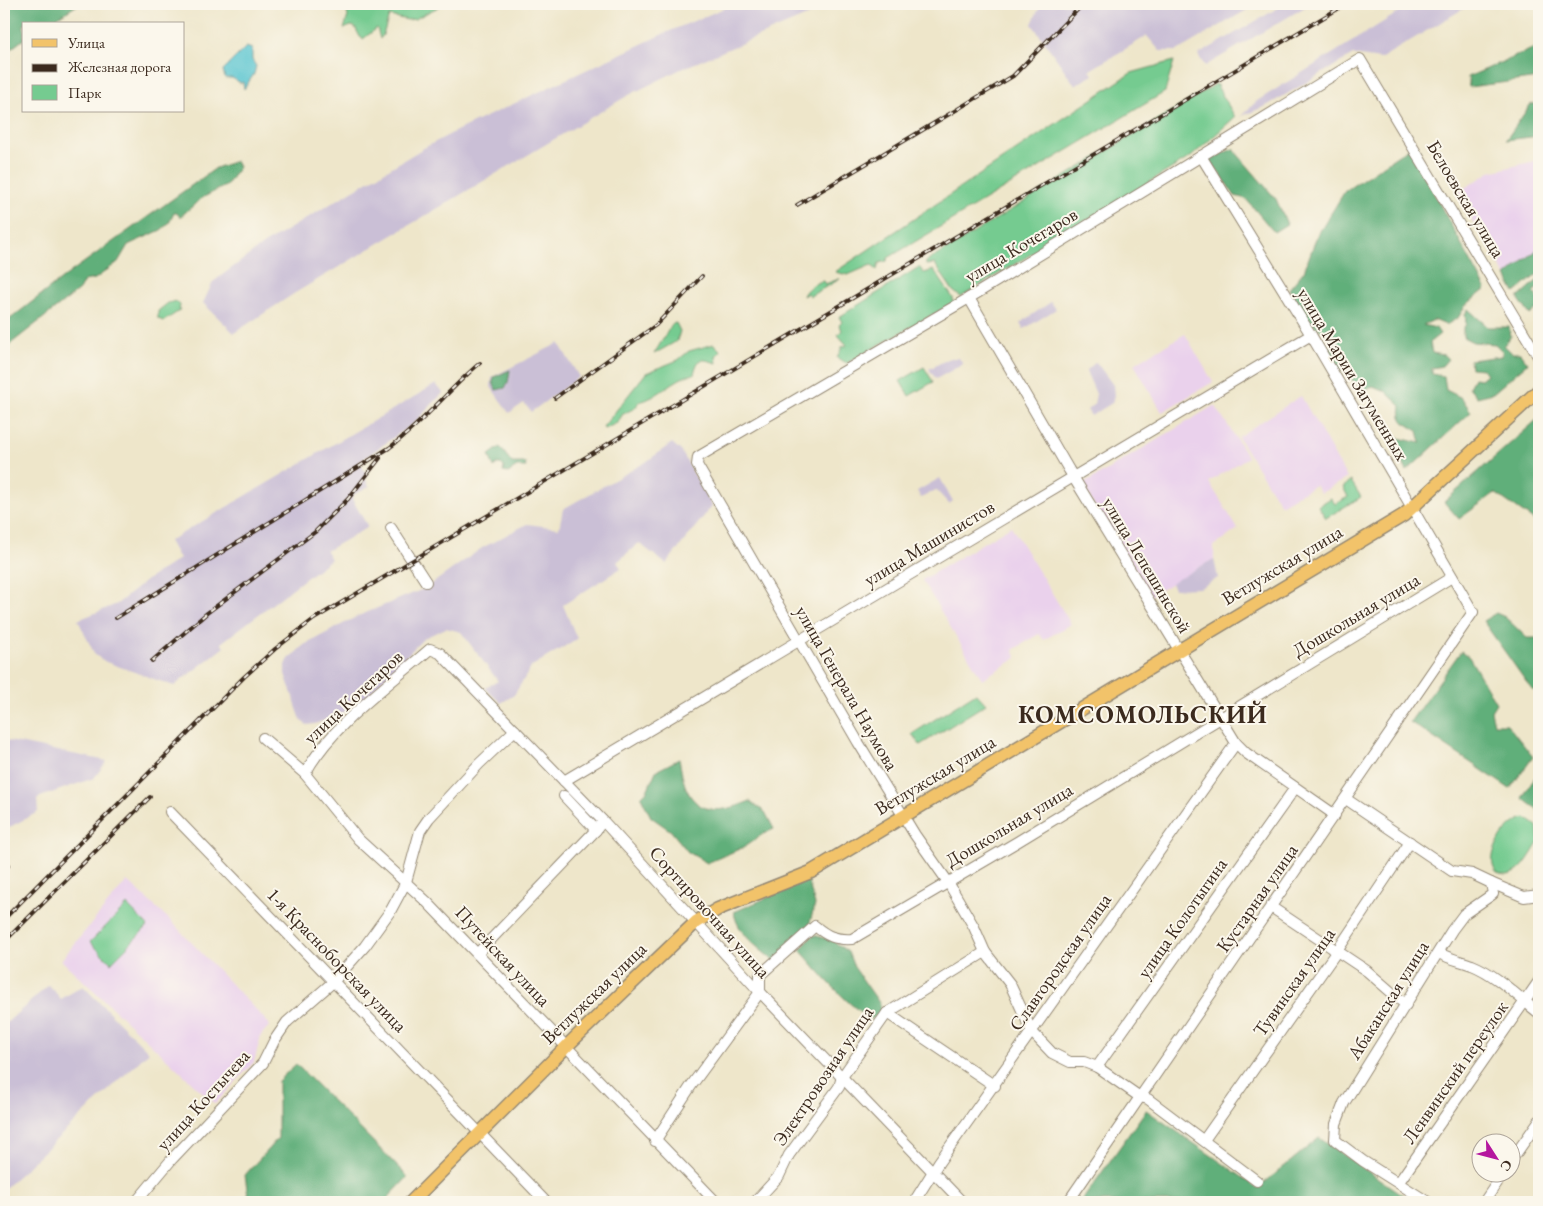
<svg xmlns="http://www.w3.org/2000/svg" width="1543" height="1206" viewBox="0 0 1543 1206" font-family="'EB Garamond',serif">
  <rect width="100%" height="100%" fill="#fbf7ec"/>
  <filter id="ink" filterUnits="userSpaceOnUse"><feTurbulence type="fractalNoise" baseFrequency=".02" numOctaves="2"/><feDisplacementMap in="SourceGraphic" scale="10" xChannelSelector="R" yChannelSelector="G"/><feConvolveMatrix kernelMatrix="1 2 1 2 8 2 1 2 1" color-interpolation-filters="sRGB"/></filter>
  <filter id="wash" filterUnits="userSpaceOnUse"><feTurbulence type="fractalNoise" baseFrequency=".0096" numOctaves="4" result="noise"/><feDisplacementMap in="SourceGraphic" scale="20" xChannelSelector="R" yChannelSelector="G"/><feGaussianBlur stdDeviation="1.12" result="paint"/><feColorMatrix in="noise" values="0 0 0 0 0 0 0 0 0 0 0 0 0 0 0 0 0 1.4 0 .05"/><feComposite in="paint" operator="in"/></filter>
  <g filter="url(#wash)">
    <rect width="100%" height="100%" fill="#eee6ca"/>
    <g fill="#ead1ec">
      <path d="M 1539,160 L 1539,248 L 1506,276 L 1456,194 L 1490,172 Z"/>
      <path d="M 1185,334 L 1213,382 L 1162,412 L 1134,364 Z"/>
      <path d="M 1301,396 L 1347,478 L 1321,493 L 1315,485 L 1281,505 L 1238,437 Z"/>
      <path d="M 1215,405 L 1248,457 L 1209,482 L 1238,529 L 1214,546 L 1214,559 L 1150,596 L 1082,485 Z"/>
      <path d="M 1011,526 L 1071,624 L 1044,640 L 1039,634 L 1013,650 L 1017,658 L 982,679 L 922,580 Z"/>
      <path d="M 127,881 L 171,921 L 270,1025 L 261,1035 L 254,1062 L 215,1104 L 61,960 Z"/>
    </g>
    <g fill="#cabfd6">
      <path d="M 734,4 L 835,4 L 681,69 L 627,96 L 295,293 L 234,333 L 203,303 L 213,282 L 264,244 L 422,149 L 460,129 L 663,34 Z"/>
      <path d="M 1041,4 L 1257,4 L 1177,51 L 1160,51 L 1147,36 L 1090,70 L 1093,75 L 1075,85 L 1032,24 Z"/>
      <path d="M 1285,4 L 1310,4 L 1205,66 L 1198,55 Z"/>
      <path d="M 1412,4 L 1471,4 L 1380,59 L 1353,55 L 1268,105 L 1240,117 L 1257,101 Z"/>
      <path d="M 1051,302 L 1056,309 L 1024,329 L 1020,323 Z"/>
      <path d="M 559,343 L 579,377 L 531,412 L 524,403 L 509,413 L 491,387 L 492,377 Z"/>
      <path d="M 950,358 L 959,358 L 963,364 L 936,379 L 929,369 Z"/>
      <path d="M 1096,362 L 1113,385 L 1114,395 L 1112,403 L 1091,416 L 1087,410 L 1094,404 L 1096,394 L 1086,371 Z"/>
      <path d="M 436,384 L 443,393 L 414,423 L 359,462 L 368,476 L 365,477 L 369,487 L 353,495 L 352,499 L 368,527 L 326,551 L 331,559 L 221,643 L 224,647 L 174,686 L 106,662 L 95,655 L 78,620 L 117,604 L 147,580 L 179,559 L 169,541 Z"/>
      <path d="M 672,443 L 681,451 L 712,506 L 666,564 L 639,543 L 617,562 L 621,568 L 563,605 L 577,639 L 532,666 L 514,695 L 501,703 L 485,688 L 498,681 L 461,632 L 446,628 L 424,638 L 366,697 L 347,711 L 315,724 L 307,725 L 301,720 L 285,674 L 285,666 L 289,659 L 304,645 L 358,616 L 426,588 L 482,548 L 527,524 L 559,528 L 563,509 L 646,462 Z"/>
      <path d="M 940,478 L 953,501 L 949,504 L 936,490 L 921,498 L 917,491 Z"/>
      <path d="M 1214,559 L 1218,578 L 1200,588 L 1174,589 L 1171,583 Z"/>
      <path d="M 4,740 L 107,761 L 94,778 L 40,797 L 37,800 L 38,812 L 4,830 Z"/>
      <path d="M 49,985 L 61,999 L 83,986 L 149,1052 L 4,1189 L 4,1025 Z"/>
    </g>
    <g fill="#75cb90" stroke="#587a57">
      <path d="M 344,4 L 444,4 L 415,19 L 408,20 L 389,16 L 383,35 L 380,39 L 377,28 L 363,39 L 360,37 L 355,27 L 351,26 L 344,29 L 348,16 Z"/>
      <path d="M 1174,61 L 1165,92 L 888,258 L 887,261 L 879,263 L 877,270 L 871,265 L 848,275 L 835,272 L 1131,73 Z"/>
      <path d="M 1216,84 L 1235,117 L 1192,156 L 961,297 L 953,291 L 935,264 L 926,265 L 926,262 Z"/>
      <path d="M 919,267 L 924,273 L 934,270 L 953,298 L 953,303 L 847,363 L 837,358 L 842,347 L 847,345 L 838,335 L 842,330 L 839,325 L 842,322 L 839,317 Z"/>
      <path d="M 839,279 L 840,279 L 810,296 L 808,293 L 803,296 C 805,289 816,282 823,281 L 825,284 Z"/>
      <path d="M 176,301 L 180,305 L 179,311 L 164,321 L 158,319 L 158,311 L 168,303 Z"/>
      <path d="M 676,323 L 680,331 L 677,341 L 654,354 L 672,324 Z"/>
      <path d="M 714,344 L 721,351 L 716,356 L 717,363 C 702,359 698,356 694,374 C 674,377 659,398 639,402 L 635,408 L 623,414 L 617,423 L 604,429 L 603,427 L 646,373 L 678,360 L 689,351 Z"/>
      <path d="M 924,367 L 933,382 L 909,396 L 900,381 Z"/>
      <path d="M 1351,481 L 1361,497 L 1326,518 L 1318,506 L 1331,498 L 1335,504 L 1348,497 L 1343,487 Z"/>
      <path d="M 976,693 L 986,704 L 920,745 L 912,734 Z"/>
      <path d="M 1526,818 L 1537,826 L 1539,842 C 1528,858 1519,882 1497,873 C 1482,857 1508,820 1526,818 Z"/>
      <path d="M 127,905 L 148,926 L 111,963 L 90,942 Z"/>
    </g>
    <g fill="#60af7a" stroke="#4e6c4c">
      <path d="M 4,4 L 79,4 L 47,24 L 24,24 L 24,39 L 4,54 Z"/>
      <path d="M 1539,46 L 1539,78 L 1469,87 L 1468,77 Z"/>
      <path d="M 1539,102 L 1539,136 L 1506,140 L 1530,105 Z"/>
      <path d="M 1409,148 L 1486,289 L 1466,305 L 1458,318 L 1446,325 L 1434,320 L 1423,325 L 1436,328 L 1440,334 L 1430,342 L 1432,353 L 1444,355 L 1448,359 L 1442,366 L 1432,368 L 1432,374 L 1444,376 L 1446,390 L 1462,398 L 1471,412 L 1407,471 L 1389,436 L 1421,443 L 1418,431 C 1406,424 1398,421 1401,406 L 1385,391 L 1373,386 L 1364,390 L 1337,367 L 1325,349 L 1335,345 L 1332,337 L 1309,322 L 1289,289 L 1304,271 L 1317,236 L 1345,191 Z"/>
      <path d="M 1233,149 L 1276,199 L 1287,224 L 1274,232 L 1246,199 L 1235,196 L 1209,159 Z"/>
      <path d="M 236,161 L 239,167 L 227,185 L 202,198 L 180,217 L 177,213 L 174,213 L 169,223 L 161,230 L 128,245 L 118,262 L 95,279 L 84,281 L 79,290 L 4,349 L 4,324 L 6,322 L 72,271 L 216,168 Z"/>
      <path d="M 1539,248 L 1539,273 L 1515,293 L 1506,276 Z"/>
      <path d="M 1539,279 L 1539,287 L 1533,292 L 1539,299 L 1539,307 L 1530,315 L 1518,298 Z"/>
      <path d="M 1468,309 L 1488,327 L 1509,327 L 1511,336 L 1504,345 L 1512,353 L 1520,353 L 1528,363 L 1493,393 L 1477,397 L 1469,387 L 1474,378 L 1481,379 L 1487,374 L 1483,369 L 1471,368 L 1470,360 L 1501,356 L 1503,352 L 1495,344 L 1473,342 L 1463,337 L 1463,329 L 1466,324 L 1465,314 Z"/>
      <path d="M 510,370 L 508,383 L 505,388 L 496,390 L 493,382 L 494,377 Z"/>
      <path d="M 1539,418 L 1539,524 L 1495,493 L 1459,519 L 1444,502 Z"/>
      <path d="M 500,447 L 512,463 L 525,463 L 526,467 L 517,467 L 508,473 L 503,472 L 504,467 L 501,464 L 496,464 L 494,468 L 489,455 Z"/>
      <path d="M 1496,613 L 1505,617 L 1527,638 L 1539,638 L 1539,691 L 1532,690 L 1483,621 Z"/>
      <path d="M 1461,651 L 1469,657 L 1496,703 L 1491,711 L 1494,724 L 1507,724 L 1533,757 L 1510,789 L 1410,722 Z"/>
      <path d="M 679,759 C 681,769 683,783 688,792 C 702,818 729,810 750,801 L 765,812 L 774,829 L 763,834 L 744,847 L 707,863 L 688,852 L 671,831 L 651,817 L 641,797 L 647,791 L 656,771 Z"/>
      <path d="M 1539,771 L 1539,811 L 1522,798 Z"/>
      <path d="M 808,880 L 815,905 L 807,932 L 775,962 C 759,948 737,934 734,912 Z"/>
      <path d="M 813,935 L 832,940 L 848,952 L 854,967 L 880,1004 L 880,1014 L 870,1019 C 842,1000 822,975 800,950 Z"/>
      <path d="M 296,1064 L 408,1177 L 384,1202 L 249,1202 L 245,1175 L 278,1138 L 278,1081 Z"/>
      <path d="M 1146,1110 L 1258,1188 L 1319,1138 L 1413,1202 L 1081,1202 Z"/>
    </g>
    <path fill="#59c5d0" stroke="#4a7877" d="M 246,47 L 252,49 L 252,60 L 256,66 L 254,74 L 244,89 L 243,82 L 241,83 L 232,78 L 225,78 L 223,70 Z"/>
  </g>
  <g filter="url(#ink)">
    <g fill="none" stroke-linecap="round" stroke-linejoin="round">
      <defs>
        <g id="minor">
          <path d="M 969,298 L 1069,470 L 1236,743 L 1246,753 L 1335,815"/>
          <path d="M 391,528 L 426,582"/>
          <path d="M 263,738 L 305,774 L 358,839 L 427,902 L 716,1202"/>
          <path d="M 305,774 C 330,726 389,685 430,649 L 440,653 L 604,822 L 760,992 L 962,1202"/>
          <path d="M 564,781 L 1311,335"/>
          <path d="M 564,796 L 596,830 L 599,826"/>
          <path d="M 1346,799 L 1452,871 L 1472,874 L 1491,883 L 1493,894 L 1464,914 L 1452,930 L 1344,1103 L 1336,1124 L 1335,1140 L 1363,1161 L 1428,1202"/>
          <path d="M 170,812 L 546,1202"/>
          <path d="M 1491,883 L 1524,897 L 1539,895"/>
          <path d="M 1271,907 L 1367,971 L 1406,1005"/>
          <path d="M 1439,953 C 1450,959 1461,961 1472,965 C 1497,975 1518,997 1539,1013"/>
          <path d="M 477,954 L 596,830"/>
          <path d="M 887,1013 L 995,1086"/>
          <path d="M 1097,1067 L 1295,788"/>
          <path d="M 1204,1140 L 1337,951 L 1410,842"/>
          <path d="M 655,1141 L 691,1086 L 760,992 L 760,975 L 815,926 C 827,936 835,940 852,939 L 1017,842 L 1452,577"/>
          <path d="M 1510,1162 L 1539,1121"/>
          <path d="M 1257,1181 L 1148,1099 L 1140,1097 L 1097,1067 L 1084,1062 L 1070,1062 L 1052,1053 L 1032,1032 L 1010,984 L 985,952 L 974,927 L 948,882 L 915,835 L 858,742 L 697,465 L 698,457 L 969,298 L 1360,59 L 1539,358"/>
          <path d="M 1399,1182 L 1539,981"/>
          <path d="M 136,1202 L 172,1159 L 263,1063 L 274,1041 L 287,1022 L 333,982 L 365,946 L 391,910 L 406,882 L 420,831 L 429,818 L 479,764 L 515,730"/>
          <path d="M 755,1202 L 779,1176 L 789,1155 L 839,1087 L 842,1077 L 887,1013 L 985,952"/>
          <path d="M 914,1202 L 939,1162 L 1236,743"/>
          <path d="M 1068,1202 L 1473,612 L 1311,335 L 1201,156"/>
          <path d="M 1484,1202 L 1503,1174"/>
        </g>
        <path id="major" d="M 411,1202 L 572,1041 L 696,922 L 718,909 L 811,872 L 1404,515 L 1539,390"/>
      </defs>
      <use href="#minor" stroke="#948874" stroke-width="12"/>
      <use href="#major" stroke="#948874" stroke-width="15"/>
      <use href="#minor" stroke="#fff" stroke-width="10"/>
      <use href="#major" stroke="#f2c36a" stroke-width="12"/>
      <defs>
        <g id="rail">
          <path d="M 797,205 L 1013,76 L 1083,4"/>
          <path d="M 555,398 L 656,325 L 702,276"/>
          <path d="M 116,618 L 389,448 C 423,423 448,390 480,363"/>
          <path d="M 152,661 L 207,613 L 315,532 L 348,499 L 380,458"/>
          <path d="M 4,868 L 8,866"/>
          <path d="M 4,919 L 244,677 L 275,649 L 314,619 L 1346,4"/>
          <path d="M 4,942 L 150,797"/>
        </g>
      </defs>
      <use href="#rail" stroke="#3b2a1e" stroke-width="4"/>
      <use href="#rail" stroke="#fbf7ec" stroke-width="2" stroke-dasharray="5.5" stroke-linecap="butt"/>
    </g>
  </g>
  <g text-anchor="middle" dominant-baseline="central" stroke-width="4" stroke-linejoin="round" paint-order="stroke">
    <g font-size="19" fill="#3b2a1e" stroke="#fbf7ec">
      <text transform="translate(1466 199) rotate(59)">Белоевская улица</text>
      <text transform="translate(1021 245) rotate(-31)">улица Кочегаров</text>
      <text transform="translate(1353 374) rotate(59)">улица Марии Загуменных</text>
      <text transform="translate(929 543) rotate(-31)">улица Машинистов</text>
      <text transform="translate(1147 565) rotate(59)">улица Лепешинской</text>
      <text transform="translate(1282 565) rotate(-31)">Ветлужская улица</text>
      <text transform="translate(1356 615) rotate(-31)">Дошкольная улица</text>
      <text transform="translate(847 688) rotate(60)">улица Генерала Наумова</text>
      <text transform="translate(353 697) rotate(-43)">улица Кочегаров</text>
      <text transform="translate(935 775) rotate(-31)">Ветлужская улица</text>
      <text transform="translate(1009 825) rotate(-31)">Дошкольная улица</text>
      <text transform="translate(1257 898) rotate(-55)">Кустарная улица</text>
      <text transform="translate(710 912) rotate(48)">Сортировочная улица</text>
      <text transform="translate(1182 918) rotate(-55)">улица Колотыгина</text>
      <text transform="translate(503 956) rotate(47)">Путейская улица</text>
      <text transform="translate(337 960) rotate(46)">1-я Красноборская улица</text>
      <text transform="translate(1060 962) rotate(-55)">Славгородская улица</text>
      <text transform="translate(1294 982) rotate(-55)">Тувинская улица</text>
      <text transform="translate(594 993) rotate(-44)">Ветлужская улица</text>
      <text transform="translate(1388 1000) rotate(-58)">Абаканская улица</text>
      <text transform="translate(1455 1072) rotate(-55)">Ленвинский переулок</text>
      <text transform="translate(823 1076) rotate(-56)">Электровозная улица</text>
      <text transform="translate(203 1100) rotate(-48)">улица Костычева</text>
    </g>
    <g font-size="24" font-weight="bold" letter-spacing="1" fill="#3b2a1e" stroke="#fbf7ec">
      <text x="1143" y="714">КОМСОМОЛЬСКИЙ</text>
    </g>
  </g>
  <rect width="1543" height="1206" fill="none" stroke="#fbf7ec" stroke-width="20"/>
  <rect x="22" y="22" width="162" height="90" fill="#fbf7ec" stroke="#aea59a"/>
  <rect x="32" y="39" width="25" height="8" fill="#f2c36a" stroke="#aea59a"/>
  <text x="68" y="48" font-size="15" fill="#3b2a1e">Улица</text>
  <rect x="32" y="64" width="25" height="8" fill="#3b2a1e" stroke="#aea59a"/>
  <text x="68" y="72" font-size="15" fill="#3b2a1e">Железная дорога</text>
  <rect x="32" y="85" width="25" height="15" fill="#75cb90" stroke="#aea59a"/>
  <text x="68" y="98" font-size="15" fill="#3b2a1e">Парк</text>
  <g transform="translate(1496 1158) rotate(126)"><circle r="24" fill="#fbf7ec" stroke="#aea59a"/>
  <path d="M0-4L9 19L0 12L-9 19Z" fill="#b5179e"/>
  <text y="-8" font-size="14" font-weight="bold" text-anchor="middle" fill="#3b2a1e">С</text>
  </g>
</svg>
